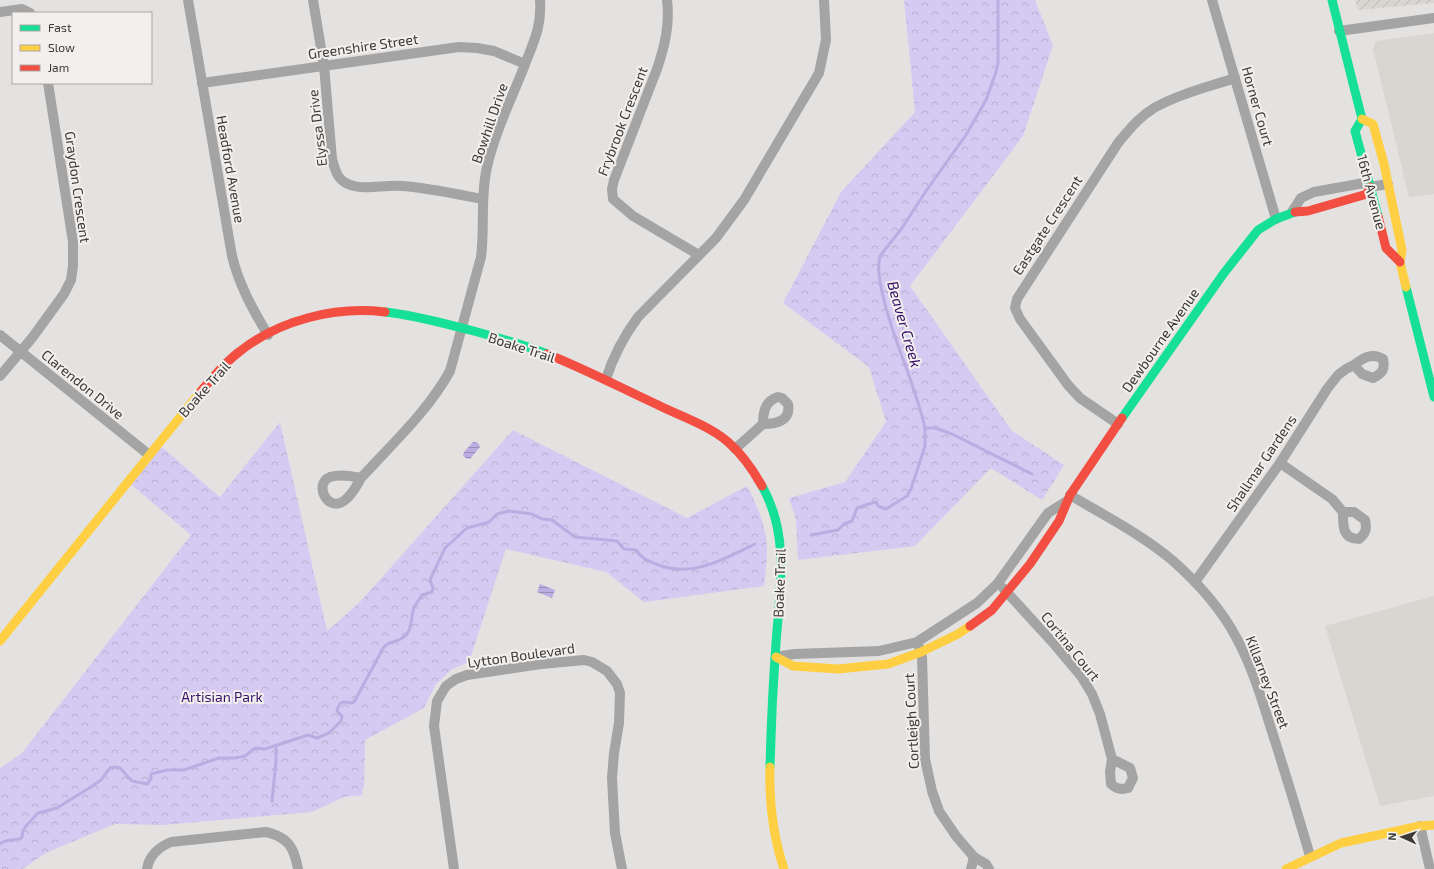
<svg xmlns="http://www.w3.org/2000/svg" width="1434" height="869" viewBox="0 0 1434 869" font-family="'Exo 2',sans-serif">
  <defs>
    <pattern id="industrial-furrows" width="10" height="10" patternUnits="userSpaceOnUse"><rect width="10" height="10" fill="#d9d5d0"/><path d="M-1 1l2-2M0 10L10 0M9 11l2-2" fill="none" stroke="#bbb8b3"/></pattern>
    <pattern id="forest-crowns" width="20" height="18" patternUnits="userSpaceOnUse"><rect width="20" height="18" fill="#d5caf2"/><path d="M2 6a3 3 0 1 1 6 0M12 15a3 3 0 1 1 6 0" fill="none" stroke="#b8aed0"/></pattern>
    <pattern id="water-rules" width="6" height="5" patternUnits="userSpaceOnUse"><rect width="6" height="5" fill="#bbade2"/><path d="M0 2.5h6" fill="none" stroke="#998eb8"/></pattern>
  </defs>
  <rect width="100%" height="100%" fill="#e4e2e1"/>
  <g fill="#d9d5d0">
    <path d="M 1434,33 L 1434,194 L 1409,197 L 1373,49 L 1376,41 Z"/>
    <path d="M 1434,596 L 1434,796 L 1380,806 L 1325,626 Z"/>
  </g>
  <path fill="url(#industrial-furrows)" d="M 1355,0 L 1434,0 L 1434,3 L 1358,10 Z"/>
  <g fill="url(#forest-crowns)">
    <path d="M 904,0 L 1035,0 L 1053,45 L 1023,136 L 910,286 L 1012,431 L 1064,465 L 1042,500 L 991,468 L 915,546 L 798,560 L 796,520 L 789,498 L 845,482 L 886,422 L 869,367 L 783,303 L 841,192 L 915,112 Z"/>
    <path d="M 280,422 L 327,631 L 360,602 L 513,430 L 687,518 L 747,486 C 758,507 768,530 767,554 C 767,565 765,575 764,586 L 644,602 L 606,572 L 506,549 L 469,662 L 451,670 L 436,684 L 424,708 L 365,740 L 364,788 L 362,789 L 363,795 L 344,797 L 312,812 L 163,825 L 115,824 L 48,852 L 22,869 L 0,869 L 0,768 L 22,753 L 191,535 L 127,481 L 157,443 L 220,497 Z"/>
  </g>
  <g fill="url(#water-rules)">
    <path d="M 473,442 C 477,442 479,443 480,447 L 470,459 L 466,458 L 463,456 L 464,452 Z"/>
    <path d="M 540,584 L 555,590 L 552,598 L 537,592 Z"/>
  </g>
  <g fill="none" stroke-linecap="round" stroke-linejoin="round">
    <g stroke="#bbade2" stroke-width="3">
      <path d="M 925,428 L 935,428 L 952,434 L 1032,474"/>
      <path d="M 811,535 L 838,530 L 844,524 L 852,521 L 857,508 L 875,502 L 877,503 L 878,506 L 886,509 L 907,496 L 911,489 L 925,446 L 925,428 C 915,383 893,341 883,296 C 880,283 877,269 880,256 L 902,228 L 926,191 L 966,135 L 986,100 L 995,75 L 998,63 L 998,0"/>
      <path d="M 272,801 L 276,761 L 276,746"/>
      <path d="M 0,844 L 5,841 L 20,839 L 22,837 L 23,831 L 26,826 L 38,813 L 57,808 L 94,785 L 101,780 L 110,768 L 115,767 L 120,768 L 132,781 L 147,784 L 151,779 L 151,774 L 167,770 L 184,770 L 219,758 L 236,758 L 245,756 L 255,748 L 265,749 L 308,735 L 317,738 L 329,733 L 341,721 L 342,716 L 337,711 C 339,703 342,700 350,703 L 354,702 L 380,654 C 386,638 397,645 406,635 C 412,629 411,619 413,611 C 414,606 419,600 422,595 L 432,592 L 433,588 L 430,580 L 445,548 L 467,528 L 489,522 L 497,514 L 509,511 L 532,514 L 542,519 L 552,520 L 575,537 L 617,541 L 624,549 L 636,550 C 643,559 646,560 656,564 C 691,579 724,559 755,544"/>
    </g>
    <g stroke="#a4a4a4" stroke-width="10">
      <path d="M 188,0 L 232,256 C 239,285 253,310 268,335"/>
      <path d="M 313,0 L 324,66 L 332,159 C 335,169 337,180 348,184 C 363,191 386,184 403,186 C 429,188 456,194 482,199"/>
      <path d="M 667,0 C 670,24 665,45 657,69 L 614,180 L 612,189 L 613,199 L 633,216 L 699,255"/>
      <path d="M 1212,0 L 1276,219"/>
      <path d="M 0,12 L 22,9 L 30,13"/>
      <path d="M 1339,31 L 1434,18"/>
      <path d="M 202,83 L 459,47 L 477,48 L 494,51 L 525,64"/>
      <path d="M 1292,212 L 1301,198 L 1314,192 L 1364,183 L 1370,187 L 1388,184"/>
      <path d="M 0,335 L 148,454"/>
      <path d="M 0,376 L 32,338 L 64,294 L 71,280 L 73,266 L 73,242 L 48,83"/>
      <path d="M 606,379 C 613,357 624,336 638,317 L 716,238 L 744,200 L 819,73 L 826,40 L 824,0"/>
      <path d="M 778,397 L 782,398 L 788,404 C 791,421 776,424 763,424 C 763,412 765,401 778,397 Z"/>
      <path d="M 1118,424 L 1080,398 L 1068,385 L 1020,319 L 1015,308 L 1017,299 L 1118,143 C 1129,130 1139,117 1154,108 C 1179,94 1208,87 1235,78"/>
      <path d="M 735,449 L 763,424"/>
      <path d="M 1280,463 L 1332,499 L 1343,512 C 1343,525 1342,539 1359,539 C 1366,533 1367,529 1365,520 L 1354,512 L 1343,512"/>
      <path d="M 361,478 C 357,485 352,495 345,500 C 328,514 313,484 330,477 C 339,474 352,476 361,478 C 392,444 428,411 450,371 L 481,257 C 485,227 480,197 487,167 C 495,132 511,100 524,67 C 533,43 542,27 540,0"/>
      <path d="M 1070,495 C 1105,516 1141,534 1172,560 C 1197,582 1222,610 1237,639 C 1254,670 1264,707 1275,741 C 1287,779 1299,818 1310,856"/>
      <path d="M 1195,582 L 1280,463 L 1327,389 L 1338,375 L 1346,369 L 1354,365 L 1362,374 L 1373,378 C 1383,373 1385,369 1383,359 C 1372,352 1363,358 1354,365"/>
      <path d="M 1003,588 L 1055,645 L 1081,676 L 1092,694 L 1100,714 L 1112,759 L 1110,772 L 1111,784 C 1116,789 1121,790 1128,788 L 1133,778 L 1130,768 L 1112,759"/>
      <path d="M 919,647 L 922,657 L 925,759 L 932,791 L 939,811 L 956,836 L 974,857 L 986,864 L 989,869"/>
      <path d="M 776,657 L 794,654 L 879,651 L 917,642 L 977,603 L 998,583 L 1048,513 L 1067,501"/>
      <path d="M 1420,826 L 1430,869"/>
      <path d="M 147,869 C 149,856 159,847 171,842 L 266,832 C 288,837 294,847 298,869"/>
      <path d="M 454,869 L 434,726 L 437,701 L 446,686 L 456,679 L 467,675 L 541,664 L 584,660 L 592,662 L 607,671 L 617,684 L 620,693 L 619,723 L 614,753 L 612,778 L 615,833 L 622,869"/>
      <path d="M 971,869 L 974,857"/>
    </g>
    <g stroke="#16e098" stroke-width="9">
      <path d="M 1332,0 L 1362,119 L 1355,131 L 1378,216"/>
      <path d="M 1406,287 L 1434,397"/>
      <path d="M 385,312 C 414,315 442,323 470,330 C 496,337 522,344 547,354"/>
      <path d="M 1122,418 L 1224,273 L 1258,230 L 1276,219 L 1295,212"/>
      <path d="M 762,486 C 790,535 780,589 776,643 C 773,684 771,726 770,767"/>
    </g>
    <g stroke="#ffcf43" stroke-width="9">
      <path d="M 1362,119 L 1373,124 L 1384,164 L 1402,250 L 1400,262 L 1406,287"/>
      <path d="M 0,641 L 201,391"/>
      <path d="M 776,657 L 793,666 L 838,669 L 888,664 L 921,652 L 958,634 L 970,626"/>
      <path d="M 770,767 C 769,803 773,836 784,869"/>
      <path d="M 1286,869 L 1341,843 L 1420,826 L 1434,825"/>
    </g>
    <g stroke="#f24e42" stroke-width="9">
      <path d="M 1295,212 L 1308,211 L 1367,194 L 1370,187"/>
      <path d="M 1378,216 L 1386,248 L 1400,262"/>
      <path d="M 547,354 C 585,369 621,388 658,405 C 682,417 708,425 728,442 C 742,454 753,470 762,486"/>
      <path d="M 201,391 C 213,378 224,363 239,352 C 279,320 335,306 385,312"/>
      <path d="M 970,626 L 992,610 L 1030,564 L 1059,521 L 1070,495 L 1122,418"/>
    </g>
  </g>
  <g text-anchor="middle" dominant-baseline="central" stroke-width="4" stroke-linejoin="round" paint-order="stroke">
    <g font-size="14" fill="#3b3a39" stroke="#f2efed">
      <text transform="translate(363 46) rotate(-8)">Greenshire Street</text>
      <text transform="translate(1258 106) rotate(74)">Horner Court</text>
      <text transform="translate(622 121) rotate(-69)">Frybrook Crescent</text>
      <text transform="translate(489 123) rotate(-71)">Bowhill Drive</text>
      <text transform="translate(317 128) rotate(-97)">Elyssa Drive</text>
      <text transform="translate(231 169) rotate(80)">Headford Avenue</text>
      <text transform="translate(78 187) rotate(82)">Graydon Crescent</text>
      <text transform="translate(1372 192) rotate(75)">16th Avenue</text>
      <text transform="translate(1047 225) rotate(-57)">Eastgate Crescent</text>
      <text transform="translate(1160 340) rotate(-55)">Dewbourne Avenue</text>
      <text transform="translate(522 347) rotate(18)">Boake Trail</text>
      <text transform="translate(83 384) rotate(39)">Clarendon Drive</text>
      <text transform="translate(204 389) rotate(-48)">Boake Trail</text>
      <text transform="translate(1261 463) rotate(-56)">Shallmar Gardens</text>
      <text transform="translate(779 583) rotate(-88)">Boake Trail</text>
      <text transform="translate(1071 646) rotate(51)">Cortina Court</text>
      <text transform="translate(521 655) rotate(-8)">Lytton Boulevard</text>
      <text transform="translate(1268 682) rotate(69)">Killarney Street</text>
      <text transform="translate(911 721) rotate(-93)">Cortleigh Court</text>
    </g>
    <g font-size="14" fill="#37116b" stroke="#f2efed">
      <text x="222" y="696">Artisian Park</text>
    </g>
    <g font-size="15" font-style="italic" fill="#350e68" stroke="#f2efed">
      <text transform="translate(905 324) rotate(74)">Beaver Creek</text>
    </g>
  </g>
  <rect x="12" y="12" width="140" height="72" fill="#f2efed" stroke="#a9a7a5"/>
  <rect x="20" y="25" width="20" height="6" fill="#16e098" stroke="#a9a7a5"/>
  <text x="48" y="32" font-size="12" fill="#3b3a39">Fast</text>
  <rect x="20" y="45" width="20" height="6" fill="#ffcf43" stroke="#a9a7a5"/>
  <text x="48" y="52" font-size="12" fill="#3b3a39">Slow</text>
  <rect x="20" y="65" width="20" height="6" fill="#f24e42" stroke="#a9a7a5"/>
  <text x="48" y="72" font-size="12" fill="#3b3a39">Jam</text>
  <g transform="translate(1402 837) rotate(273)" stroke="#f2efed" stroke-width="3" paint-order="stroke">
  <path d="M0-3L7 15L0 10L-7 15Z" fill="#3b3a39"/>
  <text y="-6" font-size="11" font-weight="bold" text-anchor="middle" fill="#3b3a39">N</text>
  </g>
</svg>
